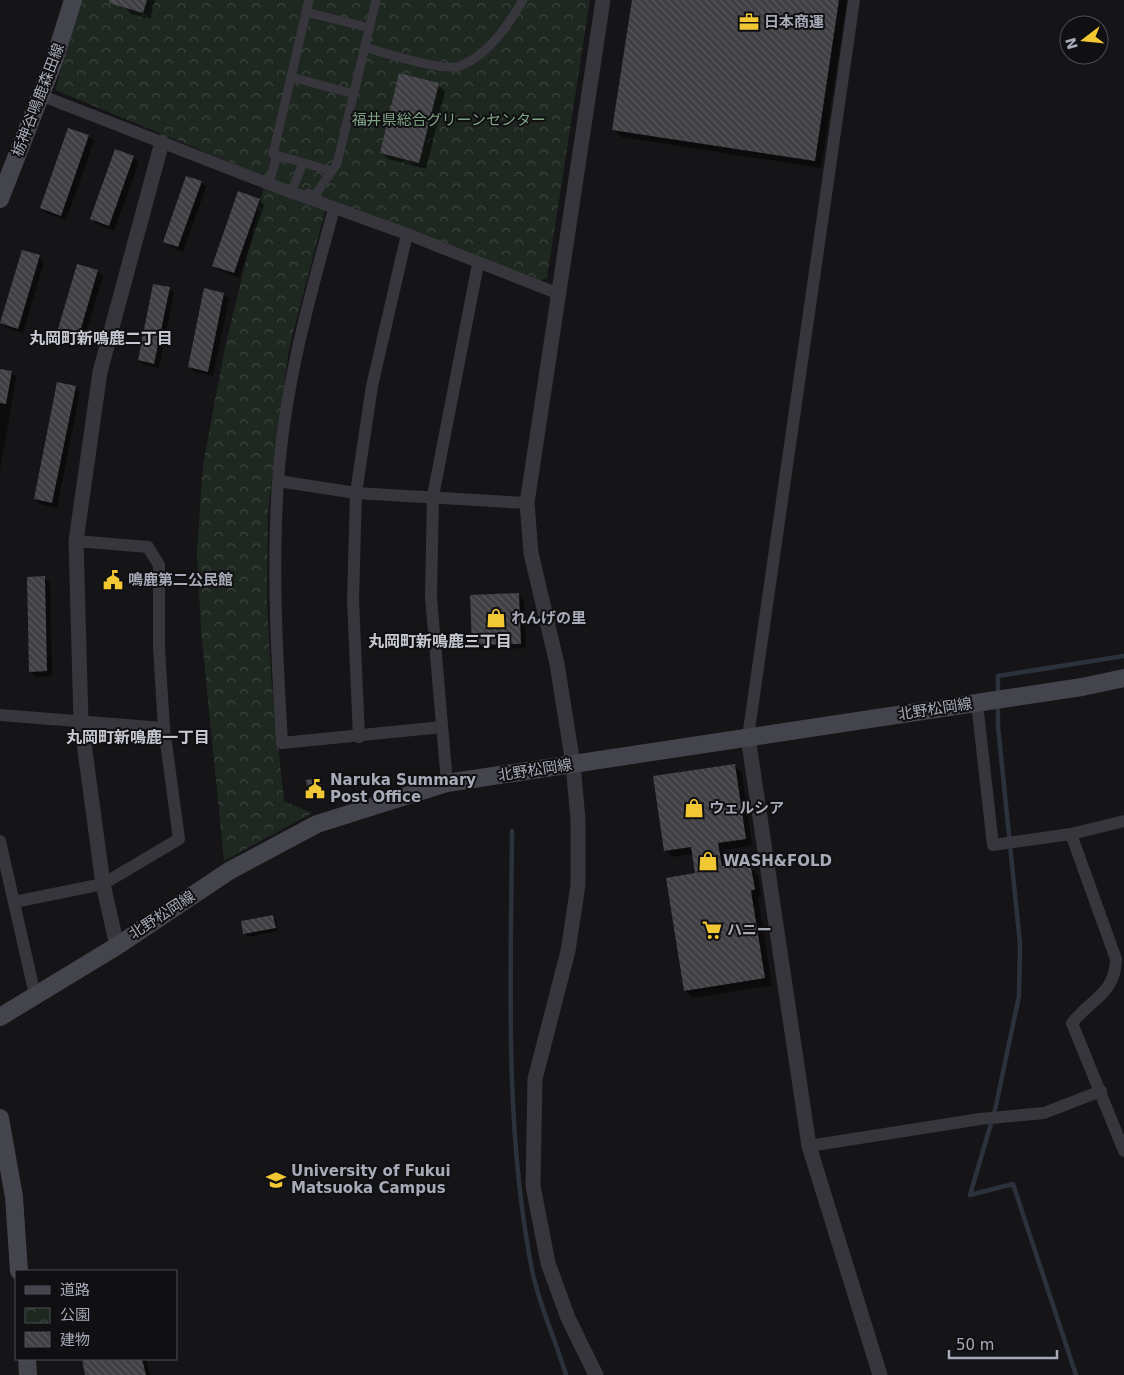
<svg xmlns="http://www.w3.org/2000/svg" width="1124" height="1375" viewBox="0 0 1124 1375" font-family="'DejaVu Sans','Noto Sans JP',sans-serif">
  <defs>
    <pattern id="park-crowns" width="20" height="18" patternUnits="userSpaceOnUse" patternTransform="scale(1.25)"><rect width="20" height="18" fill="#1f2721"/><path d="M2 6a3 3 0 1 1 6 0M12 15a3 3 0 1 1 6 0" fill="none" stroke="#3d443f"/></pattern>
    <pattern id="building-back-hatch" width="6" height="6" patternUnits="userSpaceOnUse" patternTransform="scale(1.25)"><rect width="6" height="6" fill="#3f3f44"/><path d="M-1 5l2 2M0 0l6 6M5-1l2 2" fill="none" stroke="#58585d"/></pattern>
  </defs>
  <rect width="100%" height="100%" fill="#151517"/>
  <path fill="url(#park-crowns)" d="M 82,0 L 590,0 L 547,278 L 540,281 L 327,203 L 289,349 L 268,511 L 267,600 L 271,677 L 284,801 L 312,813 L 224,861 L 201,630 L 197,551 L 203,465 L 224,352 L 266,177 L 55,90 Z"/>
  <g fill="#0007">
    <path d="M 126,0 L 155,0 L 150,19 L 131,14 L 124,6 Z"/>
    <path d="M 633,0 L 847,0 L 821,168 L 621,137 L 614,130 Z"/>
    <path d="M 438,85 L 445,92 L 426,169 L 388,159 L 381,152 Z"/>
    <path d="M 69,129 L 89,136 L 94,141 L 66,220 L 46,213 L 41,208 Z"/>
    <path d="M 133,157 L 139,162 L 114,231 L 97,224 L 91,219 Z"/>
    <path d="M 201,182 L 206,187 L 183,252 L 169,246 L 164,241 Z"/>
    <path d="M 259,200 L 264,205 L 239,278 L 219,270 L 214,265 Z"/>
    <path d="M 39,257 L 44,262 L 23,333 L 7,328 L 1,323 Z"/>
    <path d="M 97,271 L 103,276 L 82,346 L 62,341 L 57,335 Z"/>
    <path d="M 169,288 L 174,293 L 159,368 L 144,365 L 139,360 Z"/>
    <path d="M 223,294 L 229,299 L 213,376 L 194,372 L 189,367 Z"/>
    <path d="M 0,370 L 11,372 L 16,377 L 0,471 Z"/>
    <path d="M 75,387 L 80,392 L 57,508 L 40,504 L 35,499 Z"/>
    <path d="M 45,578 L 50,583 L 52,676 L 36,677 L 31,671 Z"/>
    <path d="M 519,595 L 524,600 L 526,648 L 478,650 L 473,645 Z"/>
    <path d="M 735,766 L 742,773 L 752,845 L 724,850 L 727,866 L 746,863 L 758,875 L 761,896 L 758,898 L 772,985 L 693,998 L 686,991 L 696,874 L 693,854 L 672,857 L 665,850 Z"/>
    <path d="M 273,916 L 276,919 L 278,931 L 248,937 L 245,933 Z"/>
    <path d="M 83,1359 L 146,1359 L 150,1375 L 87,1375 Z"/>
  </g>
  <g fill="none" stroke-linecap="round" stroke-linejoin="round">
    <g stroke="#2b323b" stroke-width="4.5">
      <path d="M 998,695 L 998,676 L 1124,656"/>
      <path d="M 998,702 L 998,726 L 1020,944 L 1019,996 L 995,1110 L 970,1195 L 1013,1184 L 1076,1375"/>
      <path d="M 512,831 C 511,977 504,1126 532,1270 C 539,1305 556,1341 566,1375"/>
    </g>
  </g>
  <g fill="url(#building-back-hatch)">
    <path d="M 109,0 L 147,0 L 143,13 L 109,3 Z"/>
    <path d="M 632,0 L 839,0 L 815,161 L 612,130 Z"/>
    <path d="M 399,73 L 439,83 L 419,163 L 380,153 Z"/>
    <path d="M 68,128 L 89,135 L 61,216 L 40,208 Z"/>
    <path d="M 115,149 L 134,156 L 109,226 L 90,219 Z"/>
    <path d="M 186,176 L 202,181 L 178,247 L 163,242 Z"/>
    <path d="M 238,191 L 260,199 L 234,273 L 212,266 Z"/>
    <path d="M 22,250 L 40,255 L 18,329 L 0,323 Z"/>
    <path d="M 77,264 L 98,270 L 77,342 L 56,336 Z"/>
    <path d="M 153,284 L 170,287 L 154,364 L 138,360 Z"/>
    <path d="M 204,288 L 224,293 L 208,372 L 188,367 Z"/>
    <path d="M 0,369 L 12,371 L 6,404 L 0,403 Z"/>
    <path d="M 57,382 L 76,386 L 52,503 L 34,499 Z"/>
    <path d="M 45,576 L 47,671 L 29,672 L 27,577 Z"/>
    <path d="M 519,593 L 521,644 L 472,645 L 470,595 Z"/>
    <path d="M 735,764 L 746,839 L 718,843 L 722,866 L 746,862 L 747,867 L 751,867 L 755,889 L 751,891 L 765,978 L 684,991 L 666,878 L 695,873 L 691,847 L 664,851 L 653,776 Z"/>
    <path d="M 320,778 L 322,792 L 308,795 L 306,780 Z"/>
    <path d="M 273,915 L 276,928 L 243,934 L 241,921 Z"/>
    <path d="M 82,1359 L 142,1359 L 146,1375 L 85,1375 Z"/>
  </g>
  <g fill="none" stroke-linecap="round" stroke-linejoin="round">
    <g stroke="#36363c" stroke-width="9">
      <path d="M 309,0 L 273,154 L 332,171"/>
      <path d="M 306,12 L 370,28"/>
      <path d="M 365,47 C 384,53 444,72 460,66 C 489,55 508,25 523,0"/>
      <path d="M 291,77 L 354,94"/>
      <path d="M 269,184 L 277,155"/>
      <path d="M 291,193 L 303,163"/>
      <path d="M 307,195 L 308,193 L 315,195 L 337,164 L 376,0"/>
    </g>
    <g stroke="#36363c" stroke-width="12">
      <path d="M 40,95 L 269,184 L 407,234 L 559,294"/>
      <path d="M 334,209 C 309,298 284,389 278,482 C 272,569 277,656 282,743 L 442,727"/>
      <path d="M 278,481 L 356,493 L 527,503"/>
      <path d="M 977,703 L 993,845 L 1071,834 L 1124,821"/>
      <path d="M 0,715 L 164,728"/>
      <path d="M 359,737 L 353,600 L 356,493 L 372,386 L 407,234"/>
      <path d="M 748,737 L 854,0"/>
      <path d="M 447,783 L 431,597 L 433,496 L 478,264"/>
      <path d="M 1071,834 L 1116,959 C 1115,994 1092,998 1072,1023 L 1124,1151"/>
      <path d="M 0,841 L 35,995"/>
      <path d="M 14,902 L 103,884 L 179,839 L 164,728 L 159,648 L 159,565 L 148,547 L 76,541"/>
      <path d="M 809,1146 L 980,1119 L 1044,1113 L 1101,1091"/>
    </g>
    <g stroke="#36363c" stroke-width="15">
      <path d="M 748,737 L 809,1146 L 880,1375"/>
      <path d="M 117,946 L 103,884 L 81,721 L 76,541 L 100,372 L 162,142"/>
      <path d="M 596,1375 L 568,1318 L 548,1263 L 533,1186 L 535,1079 L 568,951 L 578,885 L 578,820 L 573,764 L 557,664 L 531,553 L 527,503 L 603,0"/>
    </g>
    <g stroke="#44454c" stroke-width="18">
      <path d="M 0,199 L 54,61 L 73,0"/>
      <path d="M 0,1017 L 117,946 L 229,871 L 317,824 L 447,783 L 1082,687 L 1124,678"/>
      <path d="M 0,1118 L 14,1197 L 19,1271"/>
      <path d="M 27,1359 L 28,1375"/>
    </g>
  </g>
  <defs>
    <symbol id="office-bare" viewBox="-9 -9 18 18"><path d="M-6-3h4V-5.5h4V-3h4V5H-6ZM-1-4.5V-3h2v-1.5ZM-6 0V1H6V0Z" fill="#f1c733" stroke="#101012" stroke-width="2.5" paint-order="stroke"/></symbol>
    <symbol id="civic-bare" viewBox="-9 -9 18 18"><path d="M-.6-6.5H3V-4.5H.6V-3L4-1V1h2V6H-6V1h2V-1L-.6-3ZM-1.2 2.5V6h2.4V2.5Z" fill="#f1c733" stroke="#101012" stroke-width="2.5" paint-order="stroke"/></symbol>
    <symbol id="shop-bare" viewBox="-9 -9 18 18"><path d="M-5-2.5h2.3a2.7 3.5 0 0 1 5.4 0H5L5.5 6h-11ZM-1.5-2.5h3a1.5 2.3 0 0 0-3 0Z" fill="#f1c733" stroke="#101012" stroke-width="2.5" paint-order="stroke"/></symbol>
    <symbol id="supermarket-bare" viewBox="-9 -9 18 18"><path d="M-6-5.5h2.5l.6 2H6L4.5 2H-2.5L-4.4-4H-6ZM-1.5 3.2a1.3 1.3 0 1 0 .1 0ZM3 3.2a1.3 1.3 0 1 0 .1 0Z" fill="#f1c733" stroke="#101012" stroke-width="2.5" paint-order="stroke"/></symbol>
    <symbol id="university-bare" viewBox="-9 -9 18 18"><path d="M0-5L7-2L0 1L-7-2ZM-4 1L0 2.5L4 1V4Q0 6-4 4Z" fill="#f1c733" stroke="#101012" stroke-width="2.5" paint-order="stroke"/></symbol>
  </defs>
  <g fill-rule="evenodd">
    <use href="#office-bare" x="735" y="8" width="28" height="28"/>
    <use href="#civic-bare" x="99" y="566" width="28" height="28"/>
    <use href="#shop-bare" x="482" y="604" width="28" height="28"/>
    <use href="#civic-bare" x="301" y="775" width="28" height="28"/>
    <use href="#shop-bare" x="680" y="794" width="28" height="28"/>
    <use href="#shop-bare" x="694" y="847" width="28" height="28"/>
    <use href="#supermarket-bare" x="698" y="916" width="28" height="28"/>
    <use href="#university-bare" x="262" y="1166" width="28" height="28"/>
  </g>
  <g text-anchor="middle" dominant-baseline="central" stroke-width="4" stroke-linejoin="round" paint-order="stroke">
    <g font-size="15" font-weight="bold" fill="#a7aab7" stroke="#101012" text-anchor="start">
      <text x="764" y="22">日本商運</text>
      <text x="128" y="580">鳴鹿第二公民館</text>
      <text x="511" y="618">れんげの里</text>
      <text x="330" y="780">Naruka Summary<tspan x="330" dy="17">Post Office</tspan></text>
      <text x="709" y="808">ウェルシア</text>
      <text x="723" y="861">WASH&amp;FOLD</text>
      <text x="727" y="930">ハニー</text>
      <text x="291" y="1171">University of Fukui<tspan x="291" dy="17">Matsuoka Campus</tspan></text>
    </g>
    <g font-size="15" fill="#a7aab7" stroke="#101012">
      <text transform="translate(38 100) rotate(-69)">栃神谷鳴鹿森田線</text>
      <text transform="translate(935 709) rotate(-9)">北野松岡線</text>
      <text transform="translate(535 770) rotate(-9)">北野松岡線</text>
      <text transform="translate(162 915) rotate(-33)">北野松岡線</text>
    </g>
    <g font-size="15" fill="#7ea284" stroke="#101012">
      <text x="449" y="120">福井県総合グリーンセンター</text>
    </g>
    <g font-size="16" font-weight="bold" fill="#c8cad3" stroke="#101012">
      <text x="101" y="338">丸岡町新鳴鹿二丁目</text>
      <text x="440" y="641">丸岡町新鳴鹿三丁目</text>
      <text x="138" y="737">丸岡町新鳴鹿一丁目</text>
    </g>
  </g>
  <rect x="15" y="1270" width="162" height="90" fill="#101012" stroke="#4c4e54"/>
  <rect x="25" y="1286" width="25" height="8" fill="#44454c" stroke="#4c4e54"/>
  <text x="60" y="1295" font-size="15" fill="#a7aab7">道路</text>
  <rect x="25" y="1308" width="25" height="15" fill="url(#park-crowns)" stroke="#4c4e54"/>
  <text x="60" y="1320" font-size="15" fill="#a7aab7">公園</text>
  <rect x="25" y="1332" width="25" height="15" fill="url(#building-back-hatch)" stroke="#4c4e54"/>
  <text x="60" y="1345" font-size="15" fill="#a7aab7">建物</text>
  <g transform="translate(1084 40) rotate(254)"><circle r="24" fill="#101012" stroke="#4c4e54"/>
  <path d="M0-4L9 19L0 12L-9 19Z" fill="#f1c733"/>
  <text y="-8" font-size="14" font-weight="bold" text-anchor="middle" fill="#a7aab7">N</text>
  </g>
  <path d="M949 1350v8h108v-8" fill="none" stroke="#a7aab7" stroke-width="2.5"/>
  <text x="956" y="1350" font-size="15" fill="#a7aab7" stroke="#101012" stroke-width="4" paint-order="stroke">50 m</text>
</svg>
